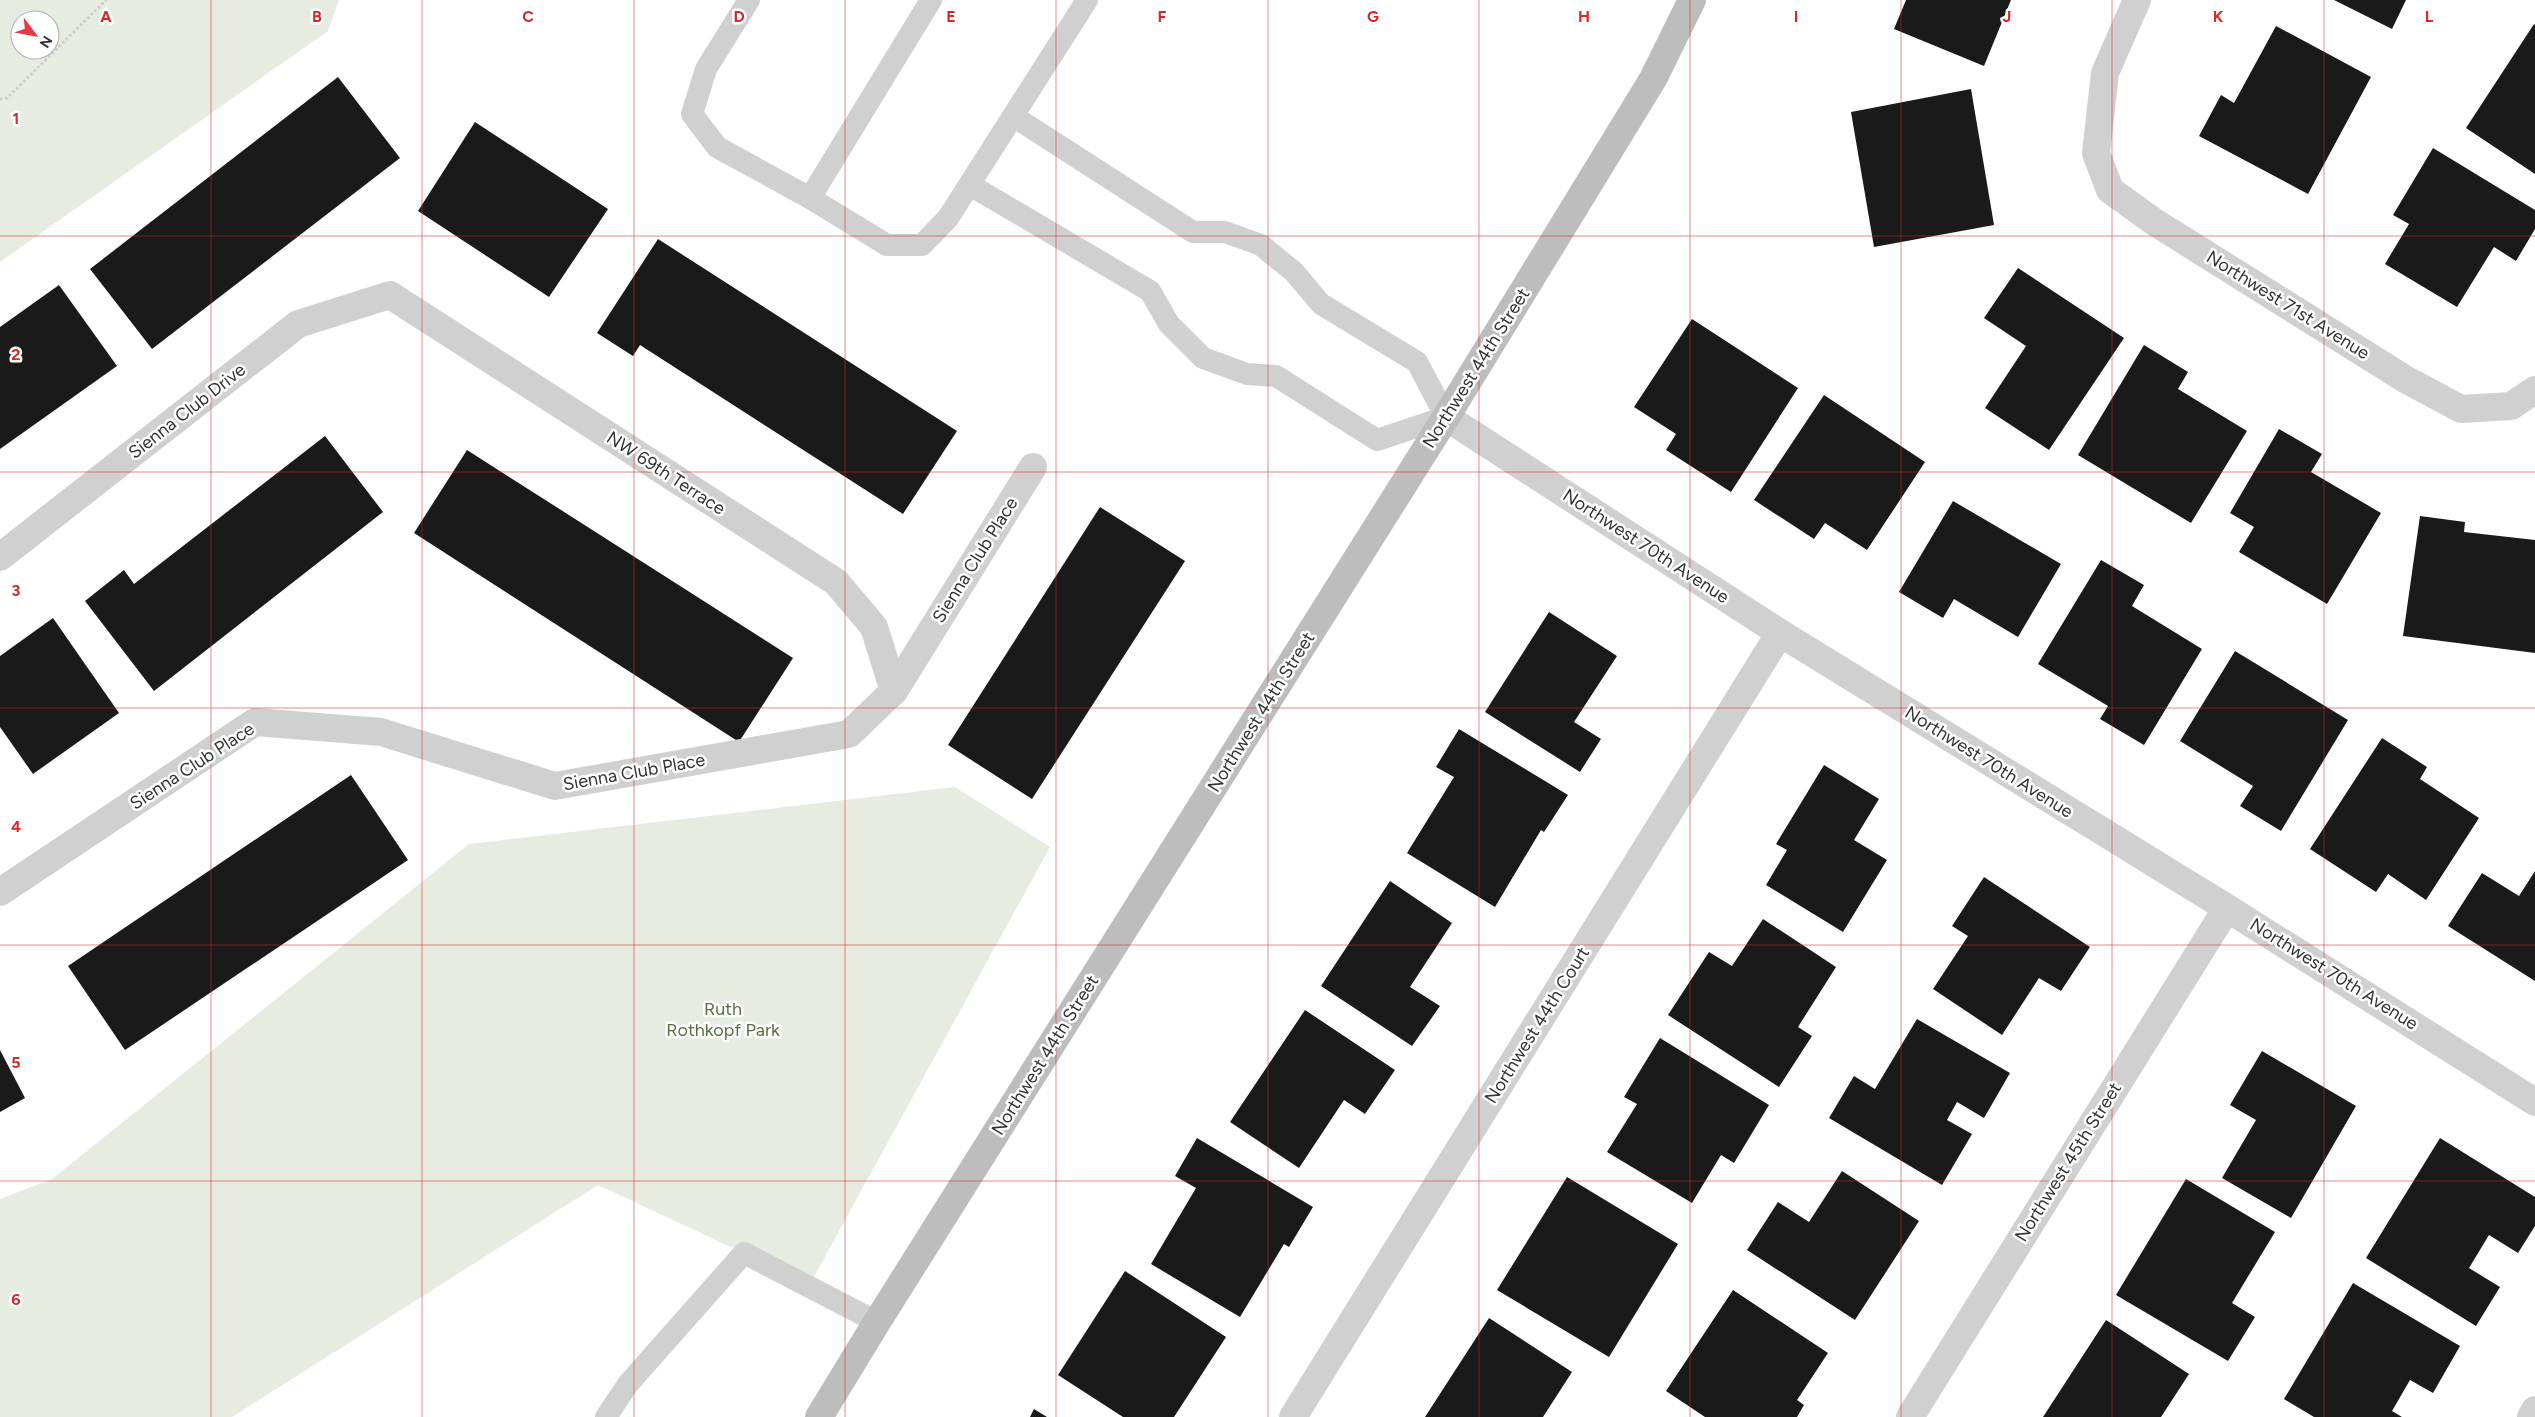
<svg xmlns="http://www.w3.org/2000/svg" width="2535" height="1417" viewBox="0 0 2535 1417" font-family="Figtree,sans-serif">
  <rect width="100%" height="100%" fill="#fff"/>
  <g fill="#e6ecdf" fill-rule="evenodd">
    <path d="M 0,0 L 339,0 L 328,31 L 0,262 ZM 20,20 L 50,20 L 50,50 L 20,50 Z"/>
    <path d="M 955,787 L 1050,847 L 810,1284 L 598,1185 L 232,1417 L 0,1417 L 0,1199 L 52,1179 L 469,844 Z"/>
  </g>
  <g fill="#1a1a1a">
    <path d="M 1906,0 L 2011,0 L 1984,66 L 1894,29 Z"/>
    <path d="M 2334,0 L 2406,0 L 2392,29 Z"/>
    <path d="M 2534,24 L 2535,25 L 2535,174 L 2466,128 Z"/>
    <path d="M 2276,26 L 2371,77 L 2308,194 L 2199,136 L 2221,95 L 2234,103 Z"/>
    <path d="M 338,77 L 400,158 L 152,349 L 90,269 Z"/>
    <path d="M 1971,89 L 1994,225 L 1874,247 L 1851,112 Z"/>
    <path d="M 475,122 L 608,209 L 549,297 L 418,211 Z"/>
    <path d="M 2433,148 L 2535,210 L 2535,229 L 2516,261 L 2494,247 L 2457,307 L 2385,264 L 2409,224 L 2393,215 Z"/>
    <path d="M 658,239 L 957,431 L 903,514 L 640,345 L 633,356 L 597,333 Z"/>
    <path d="M 2018,268 L 2124,338 L 2049,450 L 1985,408 L 2026,346 L 1984,318 Z"/>
    <path d="M 59,285 L 117,366 L 0,449 L 0,327 Z"/>
    <path d="M 1692,319 L 1798,388 L 1731,492 L 1666,450 L 1676,434 L 1634,407 Z"/>
    <path d="M 2144,345 L 2188,372 L 2178,389 L 2247,431 L 2191,523 L 2078,455 Z"/>
    <path d="M 1824,395 L 1925,462 L 1867,550 L 1825,523 L 1814,539 L 1754,500 Z"/>
    <path d="M 2279,429 L 2322,454 L 2311,472 L 2381,513 L 2327,604 L 2239,552 L 2254,527 L 2230,513 Z"/>
    <path d="M 325,436 L 383,512 L 154,691 L 85,601 L 124,570 L 134,584 Z"/>
    <path d="M 467,450 L 793,658 L 739,742 L 414,533 Z"/>
    <path d="M 1953,501 L 2061,564 L 2018,637 L 1954,599 L 1943,618 L 1899,592 Z"/>
    <path d="M 1100,507 L 1185,561 L 1032,799 L 948,745 Z"/>
    <path d="M 2420,516 L 2465,522 L 2464,532 L 2535,540 L 2535,653 L 2403,636 Z"/>
    <path d="M 2101,560 L 2144,585 L 2132,606 L 2202,649 L 2144,745 L 2100,719 L 2108,706 L 2038,664 Z"/>
    <path d="M 1549,612 L 1617,656 L 1574,722 L 1601,739 L 1580,772 L 1485,712 Z"/>
    <path d="M 53,618 L 119,713 L 33,774 L 0,727 L 0,656 Z"/>
    <path d="M 2235,651 L 2348,720 L 2281,831 L 2240,806 L 2253,786 L 2180,741 Z"/>
    <path d="M 1459,729 L 1568,795 L 1544,832 L 1541,830 L 1495,907 L 1407,853 L 1454,777 L 1436,767 Z"/>
    <path d="M 2382,738 L 2427,767 L 2420,779 L 2479,818 L 2426,900 L 2388,874 L 2376,892 L 2310,849 Z"/>
    <path d="M 1824,765 L 1879,799 L 1854,840 L 1887,860 L 1843,932 L 1766,885 L 1787,850 L 1776,844 Z"/>
    <path d="M 351,775 L 408,860 L 125,1050 L 68,966 Z"/>
    <path d="M 2535,871 L 2535,981 L 2448,926 L 2482,873 L 2519,896 Z"/>
    <path d="M 1984,877 L 2090,947 L 2061,991 L 2039,978 L 2002,1035 L 1933,989 L 1968,936 L 1952,926 Z"/>
    <path d="M 1390,881 L 1452,923 L 1410,987 L 1440,1006 L 1412,1046 L 1321,986 Z"/>
    <path d="M 1763,919 L 1836,967 L 1798,1027 L 1812,1036 L 1779,1087 L 1668,1015 L 1709,952 L 1732,966 Z"/>
    <path d="M 1305,1010 L 1395,1070 L 1365,1114 L 1344,1100 L 1299,1168 L 1230,1122 Z"/>
    <path d="M 1917,1019 L 2010,1073 L 1984,1118 L 1957,1102 L 1947,1120 L 1972,1134 L 1942,1185 L 1829,1118 L 1854,1076 L 1875,1089 Z"/>
    <path d="M 1660,1038 L 1769,1105 L 1734,1163 L 1721,1155 L 1692,1203 L 1607,1152 L 1637,1104 L 1624,1097 Z"/>
    <path d="M 0,1050 L 25,1098 L 0,1112 Z"/>
    <path d="M 2262,1051 L 2356,1106 L 2291,1218 L 2222,1178 L 2256,1120 L 2230,1105 Z"/>
    <path d="M 1197,1138 L 1313,1207 L 1289,1247 L 1284,1244 L 1240,1317 L 1151,1264 L 1196,1188 L 1175,1176 Z"/>
    <path d="M 2440,1138 L 2535,1197 L 2535,1226 L 2518,1253 L 2489,1235 L 2469,1268 L 2500,1287 L 2476,1326 L 2366,1258 Z"/>
    <path d="M 1842,1171 L 1919,1221 L 1855,1320 L 1747,1250 L 1778,1202 L 1809,1222 Z"/>
    <path d="M 1567,1177 L 1678,1244 L 1609,1357 L 1497,1290 Z"/>
    <path d="M 2186,1179 L 2275,1232 L 2232,1303 L 2255,1317 L 2228,1361 L 2116,1295 Z"/>
    <path d="M 1125,1271 L 1226,1337 L 1174,1417 L 1123,1417 L 1058,1375 Z"/>
    <path d="M 2353,1283 L 2460,1346 L 2433,1393 L 2410,1380 L 2392,1411 L 2402,1417 L 2314,1417 L 2284,1399 Z"/>
    <path d="M 1733,1290 L 1828,1353 L 1797,1400 L 1804,1405 L 1797,1417 L 1705,1417 L 1666,1391 Z"/>
    <path d="M 1489,1318 L 1572,1372 L 1543,1417 L 1425,1417 Z"/>
    <path d="M 2106,1320 L 2189,1374 L 2161,1417 L 2043,1417 Z"/>
    <path d="M 1034,1409 L 1047,1417 L 1030,1417 Z"/>
  </g>
  <g fill="none" stroke-linecap="round" stroke-linejoin="round">
    <path stroke="#cdcdcd" stroke-width="3" stroke-dasharray="2.5 2.5" stroke-linecap="butt" d="M 0,99 L 7,98 L 106,0"/>
    <g stroke="#d0d0d0" stroke-width="22">
      <path d="M 749,0 L 706,69 L 692,114 L 717,147 L 810,198 L 887,245 L 922,245 L 948,218 L 1087,0"/>
      <path d="M 970,185 L 1150,291 L 1169,324 L 1203,358 L 1247,374 L 1276,376 L 1377,440 L 1446,417 L 1417,362 L 1321,304 L 1294,272 L 1261,245 L 1225,232 L 1193,232 L 1013,116"/>
      <path d="M 810,198 L 931,0"/>
      <path d="M 606,1417 L 628,1384 L 744,1253 L 877,1322"/>
    </g>
    <g stroke="#d0d0d0" stroke-width="28">
      <path d="M 2137,0 L 2105,73 L 2096,153 L 2110,190 L 2153,221 L 2405,379 L 2461,409 L 2511,406 L 2535,390"/>
      <path d="M 1446,417 L 1780,633 L 2227,908 L 2535,1102"/>
      <path d="M 0,557 L 298,324 L 390,295 L 836,582 L 874,627 L 894,691"/>
      <path d="M 0,892 L 255,722 L 381,732 L 555,786 L 849,734 L 894,691 L 1033,467"/>
      <path d="M 1293,1417 L 1780,633"/>
      <path d="M 1910,1417 L 2227,908"/>
      <path d="M 2531,1417 L 2535,1410"/>
    </g>
    <path stroke="#bdbdbd" stroke-width="28" d="M 819,1417 L 877,1322 L 1446,417 L 1653,79 L 1692,0"/>
  </g>
  <path fill="none" stroke="#d62828" stroke-width="1" stroke-opacity="0.55" d="M 211,0 L 211,1417M 422,0 L 422,1417M 634,0 L 634,1417M 845,0 L 845,1417M 1056,0 L 1056,1417M 1268,0 L 1268,1417M 1479,0 L 1479,1417M 1690,0 L 1690,1417M 1901,0 L 1901,1417M 2112,0 L 2112,1417M 2324,0 L 2324,1417M 0,236 L 2535,236M 0,472 L 2535,472M 0,708 L 2535,708M 0,945 L 2535,945M 0,1181 L 2535,1181"/>
  <g text-anchor="middle" dominant-baseline="central" stroke-width="5" stroke-linejoin="round" paint-order="stroke">
    <g font-size="18" fill="#333" stroke="#fff">
      <text transform="translate(2288 305) rotate(32)">Northwest 71st Avenue</text>
      <text transform="translate(1476 368) rotate(-58)">Northwest 44th Street</text>
      <text transform="translate(187 411) rotate(-38)">Sienna Club Drive</text>
      <text transform="translate(666 473) rotate(33)">NW 69th Terrace</text>
      <text transform="translate(1646 546) rotate(33)">Northwest 70th Avenue</text>
      <text transform="translate(975 560) rotate(-58)">Sienna Club Place</text>
      <text transform="translate(1261 712) rotate(-58)">Northwest 44th Street</text>
      <text transform="translate(1989 762) rotate(32)">Northwest 70th Avenue</text>
      <text transform="translate(192 766) rotate(-33)">Sienna Club Place</text>
      <text transform="translate(634 772) rotate(-10)">Sienna Club Place</text>
      <text transform="translate(2334 974) rotate(32)">Northwest 70th Avenue</text>
      <text transform="translate(1537 1025) rotate(-58)">Northwest 44th Court</text>
      <text transform="translate(1045 1055) rotate(-58)">Northwest 44th Street</text>
      <text transform="translate(2068 1162) rotate(-58)">Northwest 45th Street</text>
    </g>
    <g font-size="18" fill="#56703f" stroke="#fff">
      <text x="723" y="1009">Ruth<tspan x="723" dy="21">Rothkopf Park</tspan></text>
    </g>
  </g>
  <g font-size="16" text-anchor="middle" font-weight="bold" fill="#d62828" stroke="#fff" stroke-width="5" stroke-linejoin="round" paint-order="stroke">
    <text x="106" y="22">A</text>
    <text x="317" y="22">B</text>
    <text x="528" y="22">C</text>
    <text x="739" y="22">D</text>
    <text x="951" y="22">E</text>
    <text x="1162" y="22">F</text>
    <text x="1373" y="22">G</text>
    <text x="1584" y="22">H</text>
    <text x="1796" y="22">I</text>
    <text x="2007" y="22">J</text>
    <text x="2218" y="22">K</text>
    <text x="2429" y="22">L</text>
    <text x="16" y="124">1</text>
    <text x="16" y="360">2</text>
    <text x="16" y="596">3</text>
    <text x="16" y="832">4</text>
    <text x="16" y="1068">5</text>
    <text x="16" y="1305">6</text>
  </g>
  <g transform="translate(35 35) rotate(122)"><circle r="24" fill="#ffffff" stroke="#adadad"/>
  <path d="M0-4L9 19L0 12L-9 19Z" fill="#e63946"/>
  <text y="-8" font-size="14" font-weight="bold" text-anchor="middle" fill="#333333">N</text>
  </g>
</svg>
